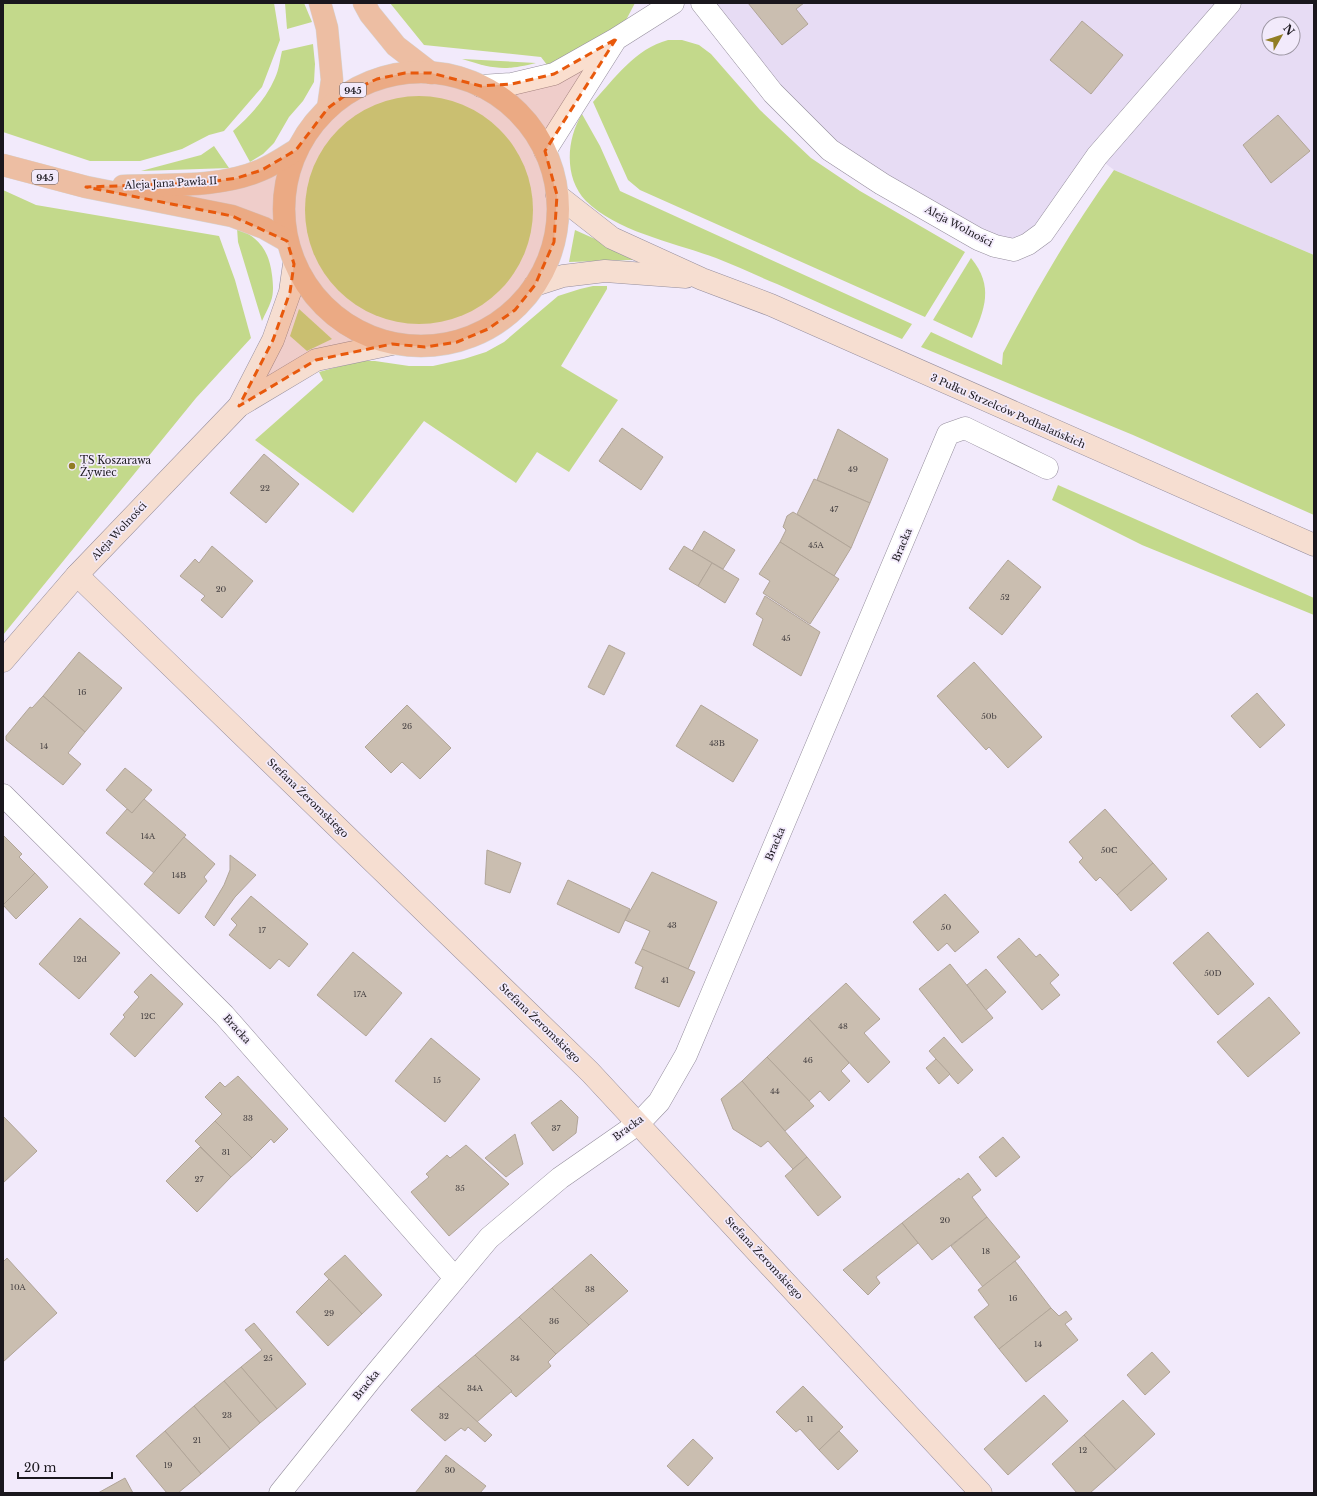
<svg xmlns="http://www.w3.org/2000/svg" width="1317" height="1496" viewBox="0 0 1317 1496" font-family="'Libre Baskerville',serif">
  <rect width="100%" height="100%" fill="#f2eafb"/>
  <path fill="#e7dcf4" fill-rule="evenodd" d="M 708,3 L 1306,3 L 1314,6 L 1314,255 L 1114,170 L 1097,157 L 1014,250 L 830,150 ZM 1269,24 L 1293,24 L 1293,48 L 1269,48 Z"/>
  <g fill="#c3d98b">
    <path d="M 3,3 L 274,3 L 280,40 L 262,87 L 224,131 L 209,135 L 182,149 L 140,161 L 90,161 L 3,132 Z"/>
    <path d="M 285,3 L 304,3 L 312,22 L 287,29 Z"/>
    <path d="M 390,3 L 635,3 L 616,39 L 554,74 L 541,57 L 424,45 Z"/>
    <path d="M 668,40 L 682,40 L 699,45 L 711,54 L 760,110 L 811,158 L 860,191 L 965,252 L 925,317 L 640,190 L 628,180 L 593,102 C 615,78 635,49 668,40 Z"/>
    <path d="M 313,44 L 315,64 L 314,82 L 303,101 L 289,117 L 274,143 L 263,154 L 250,162 L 233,131 C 250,116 266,99 275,78 C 279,70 280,59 282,51 Z"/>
    <path d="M 462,59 L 536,63 C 504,71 494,69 462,59 Z"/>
    <circle cx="419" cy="210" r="114"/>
    <path d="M 582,114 L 600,146 L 620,191 L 912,324 L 902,339 C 860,321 819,303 777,284 C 757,276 737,266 716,258 C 676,243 617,232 586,201 C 564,178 566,140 582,114 Z"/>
    <path d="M 214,146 L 229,168 L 141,171 L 201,155 Z"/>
    <path d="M 1114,170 L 1314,255 L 1314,515 L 1133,435 L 921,347 L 931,332 L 1002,365 L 1003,353 C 1036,290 1072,228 1114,170 Z"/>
    <path d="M 3,190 L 36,205 L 219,236 L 235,280 L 251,338 L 196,398 L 3,635 Z"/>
    <path d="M 237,228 C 260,238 269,251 272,275 C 273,283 274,293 271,301 C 269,307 265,314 262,321 L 238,242 Z"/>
    <path d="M 575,230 L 633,256 L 632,260 L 569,262 Z"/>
    <path d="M 971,258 C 994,286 985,309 972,338 L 933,320 Z"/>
    <path d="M 593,286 L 607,286 L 607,289 L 561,366 L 618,400 L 569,472 L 537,452 L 516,483 L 424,421 L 353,513 L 255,440 L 323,380 L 319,372 L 359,361 L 375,361 L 409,366 L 433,366 L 464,359 L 486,352 L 504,342 L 558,296 L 580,289 Z"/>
    <path d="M 299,309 L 332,339 L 307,351 L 290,336 Z"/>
    <path d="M 1058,485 L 1314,598 L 1314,615 L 1142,545 L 1052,500 Z"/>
  </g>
  <g fill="#cabeb0" stroke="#b1a598">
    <path d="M 748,3 L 804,3 L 796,9 L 808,24 L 782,45 Z"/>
    <path d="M 1082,21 L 1123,55 L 1091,94 L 1050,60 Z"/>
    <path d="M 1278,115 L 1310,151 L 1271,183 L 1243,145 Z"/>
    <path d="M 622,428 L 663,457 L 641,490 L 599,461 Z"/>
    <path d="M 838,429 L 888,459 L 870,503 L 817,480 Z"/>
    <path d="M 264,454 L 299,484 L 266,523 L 230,493 Z"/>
    <path d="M 814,479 L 870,503 L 851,548 L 797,514 Z"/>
    <path d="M 793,512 L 851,548 L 834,576 L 780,542 L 786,530 L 783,527 L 787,516 Z"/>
    <path d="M 704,531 L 735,550 L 723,569 L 692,551 Z"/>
    <path d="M 780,542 L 839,579 L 810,624 L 763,593 L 770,581 L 759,574 Z"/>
    <path d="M 212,546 L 253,581 L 222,618 L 201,600 L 205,596 L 180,576 L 195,559 L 199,563 Z"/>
    <path d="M 684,546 L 712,563 L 698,586 L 669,569 Z"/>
    <path d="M 1008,560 L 1041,587 L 1002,635 L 969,608 Z"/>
    <path d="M 712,563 L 739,579 L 725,603 L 698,586 Z"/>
    <path d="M 765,596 L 820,632 L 801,676 L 753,645 L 763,619 L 756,614 Z"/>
    <path d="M 609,645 L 625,653 L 604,695 L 588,687 Z"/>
    <path d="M 79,652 L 122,688 L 85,732 L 43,696 Z"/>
    <path d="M 974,662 L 1042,737 L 1008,768 L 989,747 L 986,750 L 937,696 Z"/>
    <path d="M 1257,693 L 1285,725 L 1260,748 L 1231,716 Z"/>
    <path d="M 43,696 L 85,732 L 68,753 L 81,764 L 63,785 L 6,740 L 6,736 L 30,707 L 32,708 Z"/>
    <path d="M 407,705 L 451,748 L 420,779 L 402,762 L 391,773 L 365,747 Z"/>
    <path d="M 701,705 L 758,740 L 733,782 L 676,746 Z"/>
    <path d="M 125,768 L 152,790 L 132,813 L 106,790 Z"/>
    <path d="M 144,799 L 186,835 L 154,873 L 106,833 L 127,809 L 132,813 Z"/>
    <path d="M 1105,809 L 1153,863 L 1117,895 L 1100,877 L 1096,881 L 1079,862 L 1083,858 L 1069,842 Z"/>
    <path d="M 3,835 L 22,854 L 19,857 L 35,873 L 3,905 Z"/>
    <path d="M 184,837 L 215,864 L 204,877 L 207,881 L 179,914 L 144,884 Z"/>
    <path d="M 487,850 L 521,863 L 510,893 L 485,884 Z"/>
    <path d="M 230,855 L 256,875 L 235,897 L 214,926 L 205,917 L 224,885 L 230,870 Z"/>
    <path d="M 1153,863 L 1167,879 L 1131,911 L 1117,895 Z"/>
    <path d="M 652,872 L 717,902 L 688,969 L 642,949 L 650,931 L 625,920 Z"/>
    <path d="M 35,873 L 48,887 L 16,919 L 3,905 Z"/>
    <path d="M 568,880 L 630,909 L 619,933 L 557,904 Z"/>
    <path d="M 945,894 L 979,932 L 955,952 L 947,943 L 938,951 L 913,922 Z"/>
    <path d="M 251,896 L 308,944 L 289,967 L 279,959 L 270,969 L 229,935 L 237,925 L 231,919 Z"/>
    <path d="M 80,918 L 120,953 L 79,999 L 39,964 Z"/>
    <path d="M 1208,932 L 1254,984 L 1218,1015 L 1173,963 Z"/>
    <path d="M 1019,938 L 1036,957 L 1040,954 L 1059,975 L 1050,983 L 1060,995 L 1042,1010 L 997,957 Z"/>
    <path d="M 642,949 L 695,972 L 679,1007 L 635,988 L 643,967 L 635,963 Z"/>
    <path d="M 353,952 L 402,993 L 366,1036 L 317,995 Z"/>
    <path d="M 950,964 L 993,1018 L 962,1043 L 919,989 Z"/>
    <path d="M 986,969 L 1006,992 L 986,1010 L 967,985 Z"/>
    <path d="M 151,974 L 183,1004 L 135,1057 L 110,1034 L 125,1017 L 123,1015 L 139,997 L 134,992 Z"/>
    <path d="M 846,983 L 880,1019 L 864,1033 L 890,1062 L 868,1083 L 808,1018 Z"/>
    <path d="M 1269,997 L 1300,1033 L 1248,1077 L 1217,1042 Z"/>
    <path d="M 808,1018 L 849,1063 L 841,1071 L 850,1081 L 829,1101 L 820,1091 L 809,1101 L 767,1057 Z"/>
    <path d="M 944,1037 L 973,1070 L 958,1084 L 929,1051 Z"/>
    <path d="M 431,1038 L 480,1079 L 445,1122 L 395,1081 Z"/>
    <path d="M 767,1057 L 814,1106 L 785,1131 L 742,1081 Z"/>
    <path d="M 936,1059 L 950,1074 L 939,1084 L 926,1068 Z"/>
    <path d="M 238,1076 L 288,1129 L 274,1143 L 271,1139 L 252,1158 L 215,1121 L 222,1114 L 205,1097 L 220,1082 L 225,1087 Z"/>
    <path d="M 742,1081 L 807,1157 L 793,1169 L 768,1141 L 761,1147 L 733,1129 L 721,1099 Z"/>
    <path d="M 561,1100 L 578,1117 L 576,1133 L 553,1151 L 531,1123 Z"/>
    <path d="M 3,1116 L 37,1151 L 3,1183 Z"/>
    <path d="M 215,1121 L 252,1158 L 231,1177 L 195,1141 Z"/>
    <path d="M 515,1134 L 523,1164 L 506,1177 L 485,1158 Z"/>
    <path d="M 1003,1137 L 1020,1157 L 996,1177 L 979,1157 Z"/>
    <path d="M 466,1145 L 509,1184 L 449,1236 L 411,1192 L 429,1177 L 426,1174 L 447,1155 L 450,1158 Z"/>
    <path d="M 200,1147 L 231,1177 L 197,1212 L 166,1181 Z"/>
    <path d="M 807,1157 L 841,1197 L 818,1216 L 785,1176 Z"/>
    <path d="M 968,1173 L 981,1190 L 972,1197 L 987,1217 L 932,1260 L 902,1223 L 959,1178 L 960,1180 Z"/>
    <path d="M 987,1217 L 1020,1257 L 983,1287 L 951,1246 Z"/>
    <path d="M 902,1223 L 918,1243 L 876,1277 L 880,1283 L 868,1295 L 843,1270 Z"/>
    <path d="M 591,1254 L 628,1291 L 589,1325 L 552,1288 Z"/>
    <path d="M 345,1255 L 382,1295 L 362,1314 L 324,1274 Z"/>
    <path d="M 7,1258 L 57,1313 L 3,1362 L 3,1262 Z"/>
    <path d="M 1015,1261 L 1051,1308 L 999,1349 L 974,1317 L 989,1305 L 978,1290 Z"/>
    <path d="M 329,1279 L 362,1314 L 328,1346 L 296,1312 Z"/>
    <path d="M 552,1288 L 589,1325 L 556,1354 L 519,1317 Z"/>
    <path d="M 1051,1308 L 1059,1316 L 1066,1311 L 1072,1319 L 1065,1324 L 1078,1340 L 1026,1382 L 999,1349 Z"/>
    <path d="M 519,1317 L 556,1354 L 548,1362 L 551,1366 L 516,1397 L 475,1355 Z"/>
    <path d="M 254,1323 L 306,1384 L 277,1409 L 241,1367 L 262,1350 L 245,1330 Z"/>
    <path d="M 1152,1352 L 1170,1372 L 1145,1395 L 1127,1375 Z"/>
    <path d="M 475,1355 L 512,1391 L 477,1422 L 438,1386 Z"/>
    <path d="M 241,1367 L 277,1409 L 260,1423 L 224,1381 Z"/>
    <path d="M 224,1381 L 260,1423 L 230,1449 L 194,1406 Z"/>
    <path d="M 438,1386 L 492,1435 L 485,1442 L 468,1427 L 465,1431 L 461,1428 L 445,1441 L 411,1410 Z"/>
    <path d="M 803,1386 L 843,1427 L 819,1450 L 800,1429 L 796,1432 L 776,1412 Z"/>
    <path d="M 1044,1395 L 1068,1421 L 1008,1475 L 984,1449 Z"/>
    <path d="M 1123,1400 L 1155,1434 L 1116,1470 L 1084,1435 Z"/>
    <path d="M 194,1406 L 230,1449 L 201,1474 L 165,1431 Z"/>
    <path d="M 165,1431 L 201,1474 L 178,1493 L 167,1493 L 136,1456 Z"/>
    <path d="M 839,1431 L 858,1451 L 838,1470 L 819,1450 Z"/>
    <path d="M 1084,1435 L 1116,1470 L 1090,1493 L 1077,1493 L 1052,1464 Z"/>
    <path d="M 693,1439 L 713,1458 L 688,1486 L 667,1466 Z"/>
    <path d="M 446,1455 L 486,1486 L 480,1493 L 415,1493 Z"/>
    <path d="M 125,1478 L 133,1493 L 98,1493 Z"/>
  </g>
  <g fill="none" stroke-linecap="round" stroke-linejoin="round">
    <defs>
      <g id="street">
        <path d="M 702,3 L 773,93 L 830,150 L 882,184 L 978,239 L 995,246 L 1014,250 L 1028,244 L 1043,233 L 1097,156 L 1230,3"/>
        <path d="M 481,86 L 512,84 L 554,74 L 616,39 L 673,3"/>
        <path d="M 545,151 L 614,42"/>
        <path d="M 3,795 L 224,1015 L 455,1278"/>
        <path d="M 280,1493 L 372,1378 L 489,1238 L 560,1178 L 639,1123 L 659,1102 L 686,1055 L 948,434 L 965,428 L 1047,468"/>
      </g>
      <g id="secondary">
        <path d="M 557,195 L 612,238 L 702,279 L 771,305 L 1314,545"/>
        <path d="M 535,285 L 563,276 L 605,271 L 686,277"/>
        <path d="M 239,406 L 273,340 L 290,292 L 294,264"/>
        <path d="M 77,575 L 590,1072 L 981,1493"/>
        <path d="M 3,661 L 77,575 L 239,406 L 316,360 L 392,344"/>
      </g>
      <g id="primary">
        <path d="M 320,3 L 327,28 L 332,80 L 328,108"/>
        <path d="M 364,3 L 370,14 L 396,46 L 431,73"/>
        <circle cx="421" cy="209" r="137"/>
        <path d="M 3,165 L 86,187 L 232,216 L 264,228 L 287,241"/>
        <path d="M 123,186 C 168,184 219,188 261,170 C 273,165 285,157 296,150"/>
      </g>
    </defs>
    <use href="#street" stroke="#958e9d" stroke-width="23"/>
    <use href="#secondary" stroke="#958e9d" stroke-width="23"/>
    <use href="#primary" stroke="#d6d5d6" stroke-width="23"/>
    <use href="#street" stroke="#fff" stroke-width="22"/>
    <use href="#secondary" stroke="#f6ded1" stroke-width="22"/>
    <use href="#primary" stroke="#edbea3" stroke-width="22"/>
  </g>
  <path fill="#e8590c" fill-opacity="0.2" stroke="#e8590c" stroke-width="3" stroke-dasharray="8 5" stroke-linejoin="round" d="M 616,39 L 545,151 L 557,195 L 554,242 L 535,285 L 515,310 L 488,329 L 457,342 L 425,347 L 392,344 L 316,360 L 239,406 L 273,340 L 290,292 L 294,264 L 287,241 L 232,216 L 86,187 L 202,183 L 237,178 L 262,170 L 296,150 L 328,108 L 351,91 L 377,79 L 405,73 L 431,73 L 481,86 L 512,84 L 554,74 Z"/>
  <circle fill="#917d24" stroke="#f2eafb" stroke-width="1.5" cx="72" cy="466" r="4"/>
  <g text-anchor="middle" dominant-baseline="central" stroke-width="3.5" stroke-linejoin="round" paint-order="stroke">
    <g font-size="8" fill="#464142">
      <text x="853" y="469">49</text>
      <text x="265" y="488">22</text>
      <text x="834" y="509">47</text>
      <text x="816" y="545">45A</text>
      <text x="221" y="589">20</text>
      <text x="1005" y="597">52</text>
      <text x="786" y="638">45</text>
      <text x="82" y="692">16</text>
      <text x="989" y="716">50b</text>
      <text x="407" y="726">26</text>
      <text x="717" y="743">43B</text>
      <text x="44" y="746">14</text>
      <text x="148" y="836">14A</text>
      <text x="1109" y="850">50C</text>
      <text x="179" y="875">14B</text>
      <text x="672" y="925">43</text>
      <text x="946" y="927">50</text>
      <text x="262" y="930">17</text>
      <text x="80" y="959">12d</text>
      <text x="1213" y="973">50D</text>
      <text x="665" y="980">41</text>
      <text x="360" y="994">17A</text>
      <text x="148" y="1016">12C</text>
      <text x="843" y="1026">48</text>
      <text x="808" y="1060">46</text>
      <text x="437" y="1080">15</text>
      <text x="775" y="1091">44</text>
      <text x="248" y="1118">33</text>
      <text x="556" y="1128">37</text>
      <text x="226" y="1152">31</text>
      <text x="199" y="1179">27</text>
      <text x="460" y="1188">35</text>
      <text x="945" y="1220">20</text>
      <text x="986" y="1251">18</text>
      <text x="18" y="1287">10A</text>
      <text x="590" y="1289">38</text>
      <text x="1013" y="1298">16</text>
      <text x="329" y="1313">29</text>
      <text x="554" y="1321">36</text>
      <text x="1038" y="1344">14</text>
      <text x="268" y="1358">25</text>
      <text x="515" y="1358">34</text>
      <text x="475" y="1388">34A</text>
      <text x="227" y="1415">23</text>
      <text x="444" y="1416">32</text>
      <text x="810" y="1419">11</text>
      <text x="197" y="1440">21</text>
      <text x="1083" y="1450">12</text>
      <text x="168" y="1465">19</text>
      <text x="450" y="1470">30</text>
    </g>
    <g fill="#f2eafb" stroke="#5b5660" stroke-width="1">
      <rect x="340" y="83" width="26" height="14" rx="3"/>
      <rect x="32" y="170" width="26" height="14" rx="3"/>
    </g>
    <g font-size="9" font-weight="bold" fill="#1a171d">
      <text x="353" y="90">945</text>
      <text x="45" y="177">945</text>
    </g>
    <g font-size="10" fill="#1a171d" stroke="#f2eafb">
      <text transform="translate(171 183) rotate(-3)">Aleja Jana Pawła II</text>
      <text transform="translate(959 226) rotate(28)">Aleja Wolności</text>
      <text transform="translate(1008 411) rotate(24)">3 Pułku Strzelców Podhalańskich</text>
      <text transform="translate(119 531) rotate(-47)">Aleja Wolności</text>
      <text transform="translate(902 545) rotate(-67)">Bracka</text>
      <text transform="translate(308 798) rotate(44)">Stefana Żeromskiego</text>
      <text transform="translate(775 844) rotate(-67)">Bracka</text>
      <text transform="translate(540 1023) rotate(44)">Stefana Żeromskiego</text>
      <text transform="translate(237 1029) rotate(48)">Bracka</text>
      <text transform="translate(628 1128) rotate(-36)">Bracka</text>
      <text transform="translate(764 1258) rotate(47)">Stefana Żeromskiego</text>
      <text transform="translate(366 1385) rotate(-51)">Bracka</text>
    </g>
    <g font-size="10" fill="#1a171d" stroke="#f2eafb" text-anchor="start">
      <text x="80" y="460">TS Koszarawa<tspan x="80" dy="12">Żywiec</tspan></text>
    </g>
  </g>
  <rect width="1317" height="1496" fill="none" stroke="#1a171d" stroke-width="8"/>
  <g transform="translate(1281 36) rotate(51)"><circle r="19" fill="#f2eafb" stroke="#9c96a2"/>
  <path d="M0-3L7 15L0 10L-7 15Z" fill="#917d24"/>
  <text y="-6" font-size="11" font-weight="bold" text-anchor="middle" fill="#1a171d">N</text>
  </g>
  <path d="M18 1472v6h94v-6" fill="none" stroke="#1a171d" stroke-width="2"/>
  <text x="24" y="1472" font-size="12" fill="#1a171d" stroke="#f2eafb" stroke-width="3" paint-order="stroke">20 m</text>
</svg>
